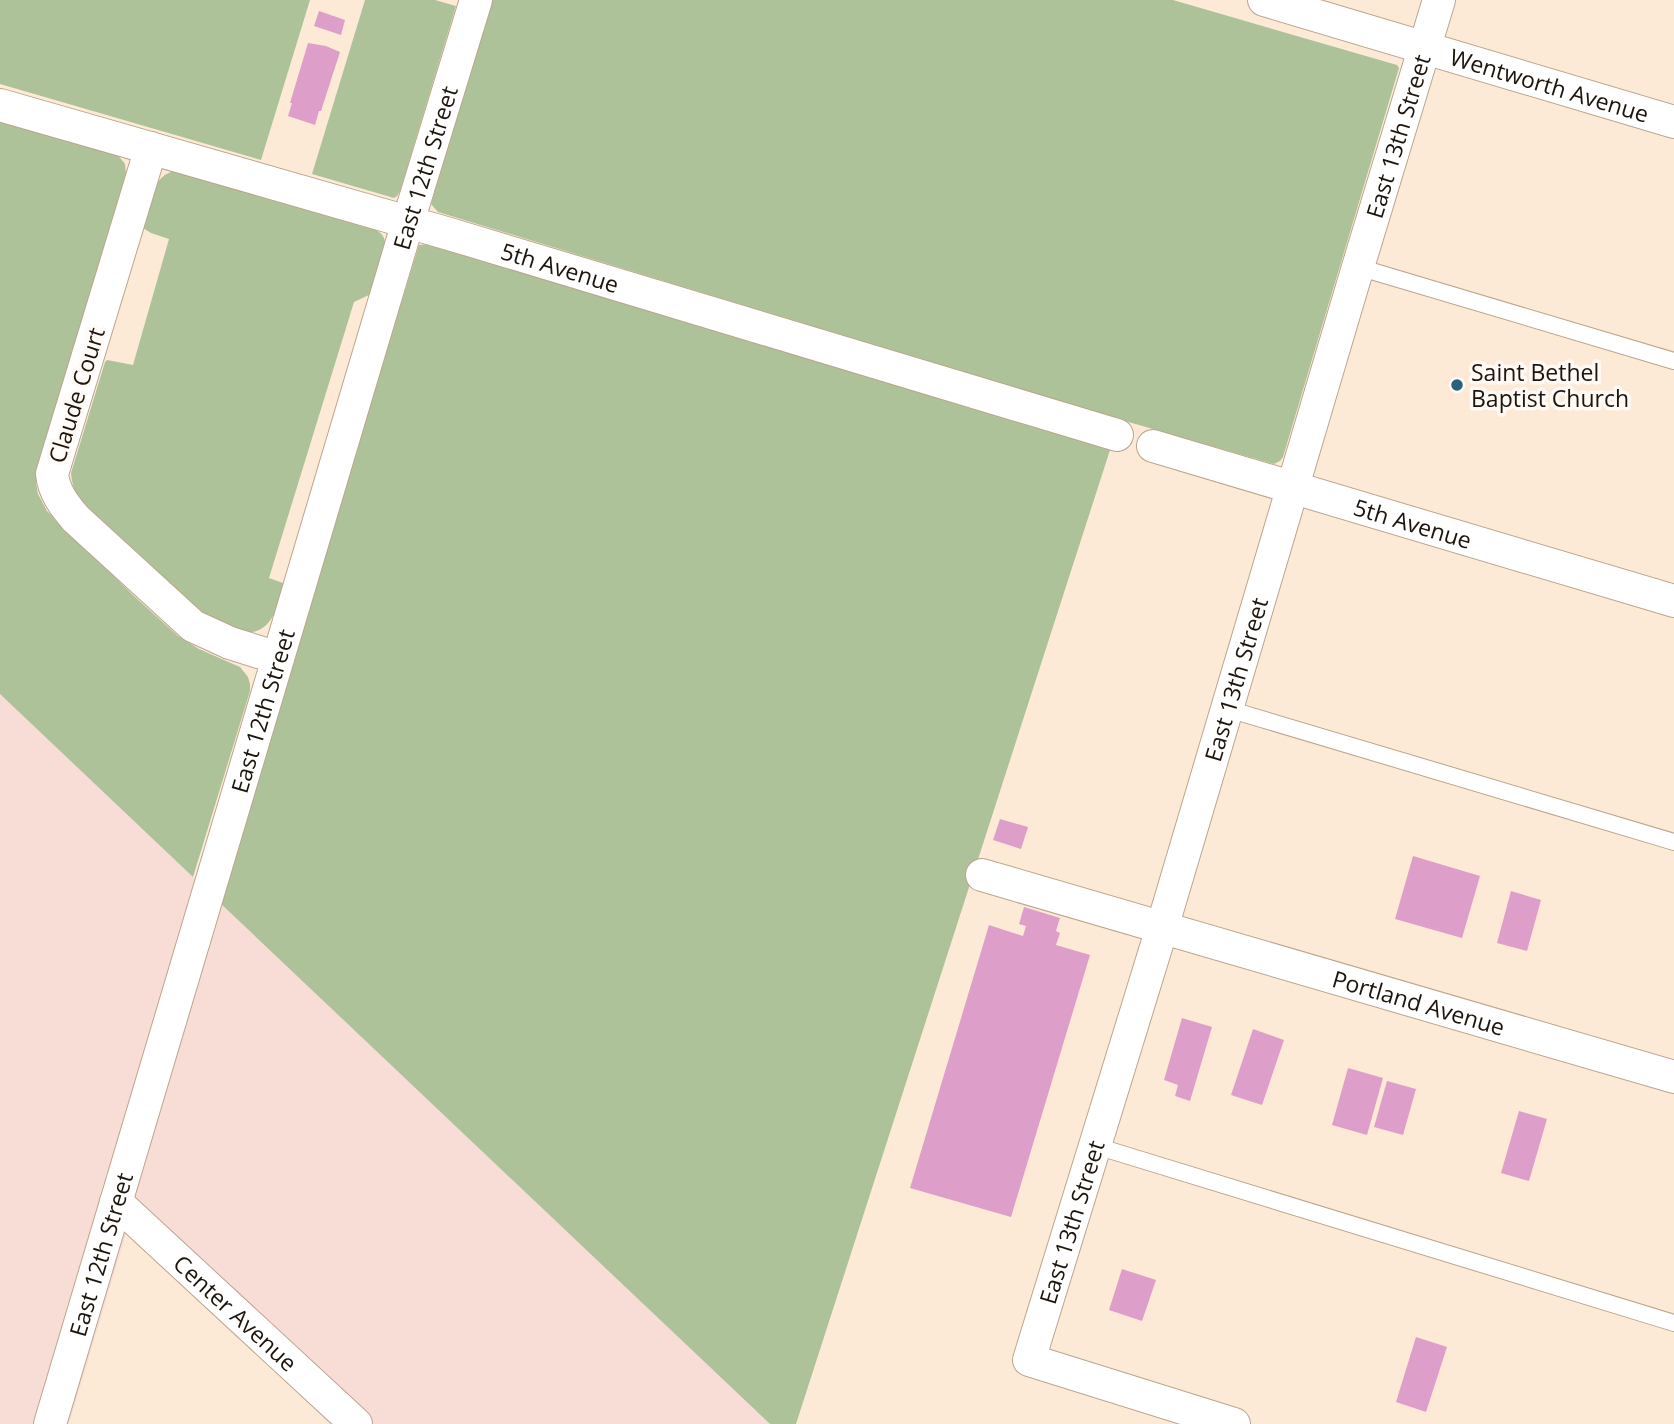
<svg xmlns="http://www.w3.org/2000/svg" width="1674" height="1424" viewBox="0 0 1674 1424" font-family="'Open Sans',sans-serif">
  <rect width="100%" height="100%" fill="#fdead6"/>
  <path fill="#f7ddd6" d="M 0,694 L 770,1424 L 330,1424 L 127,1231 L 69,1424 L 0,1424 Z"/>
  <g fill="#adc299">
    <path d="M 0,0 L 310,0 L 261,160 L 0,84 Z"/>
    <path d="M 365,0 L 435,0 L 456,6 L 400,191 L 397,196 L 394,198 L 312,174 Z"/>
    <path d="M 492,0 L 1173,0 L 1397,65 L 1399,68 L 1283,457 L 1280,461 L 1274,464 L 1087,410 L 438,212 L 431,204 Z"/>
    <path d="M 0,117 L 116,153 L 125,164 L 126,174 L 60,398 L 37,469 L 36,483 L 38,494 L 47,511 L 135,597 L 178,636 L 199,649 L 240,667 L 248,677 L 250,684 L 250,691 L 193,877 L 0,694 Z"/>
    <path d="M 174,171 L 376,230 C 384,235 385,238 385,246 L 371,294 L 354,302 L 269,578 L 283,583 C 282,592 279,601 276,610 C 259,649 228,628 202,612 L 81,501 C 75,492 72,485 71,473 L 105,362 L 107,360 L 133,365 L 169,239 L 151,233 L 143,228 C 148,208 150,177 174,171 Z"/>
    <path d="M 428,244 L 437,245 L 1110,450 L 796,1424 L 770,1424 L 219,902 L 419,245 Z"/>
  </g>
  <g fill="#dd9ec9">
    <path d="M 319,11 L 345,20 L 341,35 L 314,26 Z"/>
    <path d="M 308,43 L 326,46 L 340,52 L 321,111 L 319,111 L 315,125 L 288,116 L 292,103 L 290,103 Z"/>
    <path d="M 1000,819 L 1028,827 L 1021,849 L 993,840 Z"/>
    <path d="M 1413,856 L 1480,876 L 1462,938 L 1395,919 Z"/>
    <path d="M 1511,891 L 1541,900 L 1527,951 L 1497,943 Z"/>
    <path d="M 1024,907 L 1060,918 L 1056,931 L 1060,933 L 1056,945 L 1090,955 L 1011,1217 L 910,1188 L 989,925 L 1023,936 L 1026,926 L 1019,924 Z"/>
    <path d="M 1182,1018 L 1212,1027 L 1190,1101 L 1175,1096 L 1178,1085 L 1164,1080 Z"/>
    <path d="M 1253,1029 L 1284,1040 L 1262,1105 L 1231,1095 Z"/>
    <path d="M 1348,1068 L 1383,1078 L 1367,1135 L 1332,1125 Z"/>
    <path d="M 1387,1081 L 1416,1089 L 1403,1135 L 1374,1127 Z"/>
    <path d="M 1519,1111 L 1547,1119 L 1529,1181 L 1501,1173 Z"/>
    <path d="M 1122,1269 L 1156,1280 L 1142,1321 L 1109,1310 Z"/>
    <path d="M 1416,1337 L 1447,1347 L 1426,1412 L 1396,1402 Z"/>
  </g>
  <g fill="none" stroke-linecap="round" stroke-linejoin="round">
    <defs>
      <g id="service">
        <path d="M 1358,267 L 1674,361"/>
        <path d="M 1228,709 L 1674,842"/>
        <path d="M 1096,1146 L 1674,1323"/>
      </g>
      <g id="minor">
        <path id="s1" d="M 1264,0 L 1674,122"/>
        <path id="s2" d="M 0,105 L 446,233 L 1117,435"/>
        <path d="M 151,148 L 52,474 C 54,492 64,505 76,519 L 193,626 L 230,643 L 278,658"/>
        <path id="s3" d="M 1153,446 L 1674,601"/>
        <path id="s4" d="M 982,875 L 1674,1077"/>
        <path id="s5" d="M 116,1202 L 356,1424"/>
        <path id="s6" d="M 50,1424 L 408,222 L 476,0"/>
        <path id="s7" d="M 1234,1424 L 1029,1360 L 1162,928 L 1358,267 L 1439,0"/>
      </g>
    </defs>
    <use href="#service" stroke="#bca58e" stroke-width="18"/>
    <use href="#minor" stroke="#bca58e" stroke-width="34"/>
    <use href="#service" stroke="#fff" stroke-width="16"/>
    <use href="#minor" stroke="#fff" stroke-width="32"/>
  </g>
  <circle fill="#28637b" stroke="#fffaf5" stroke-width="2.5" cx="1457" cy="385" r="7"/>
  <g text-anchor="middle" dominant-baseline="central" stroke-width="7" stroke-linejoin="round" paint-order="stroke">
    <g font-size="23" fill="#1d150c" stroke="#fffaf5">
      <text stroke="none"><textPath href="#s1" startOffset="298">Wentworth Avenue</textPath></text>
      <text stroke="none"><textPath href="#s7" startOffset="1493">East 13th Street</textPath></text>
      <text stroke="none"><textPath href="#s6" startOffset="1311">East 12th Street</textPath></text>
      <text stroke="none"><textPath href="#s2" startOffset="583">5th Avenue</textPath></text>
      <text transform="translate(76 395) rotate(-73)">Claude Court</text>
      <text stroke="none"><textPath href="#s3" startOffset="271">5th Avenue</textPath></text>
      <text stroke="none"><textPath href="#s7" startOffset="926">East 13th Street</textPath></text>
      <text stroke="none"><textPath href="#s6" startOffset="744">East 12th Street</textPath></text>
      <text stroke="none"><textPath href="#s4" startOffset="455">Portland Avenue</textPath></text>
      <text stroke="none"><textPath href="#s7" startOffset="359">East 13th Street</textPath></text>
      <text stroke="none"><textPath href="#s6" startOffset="177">East 12th Street</textPath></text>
      <text stroke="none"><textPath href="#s5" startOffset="163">Center Avenue</textPath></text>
    </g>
    <g font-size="23" fill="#1d150c" stroke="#fffaf5" text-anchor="start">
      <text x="1471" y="372">Saint Bethel<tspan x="1471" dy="26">Baptist Church</tspan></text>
    </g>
  </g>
</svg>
